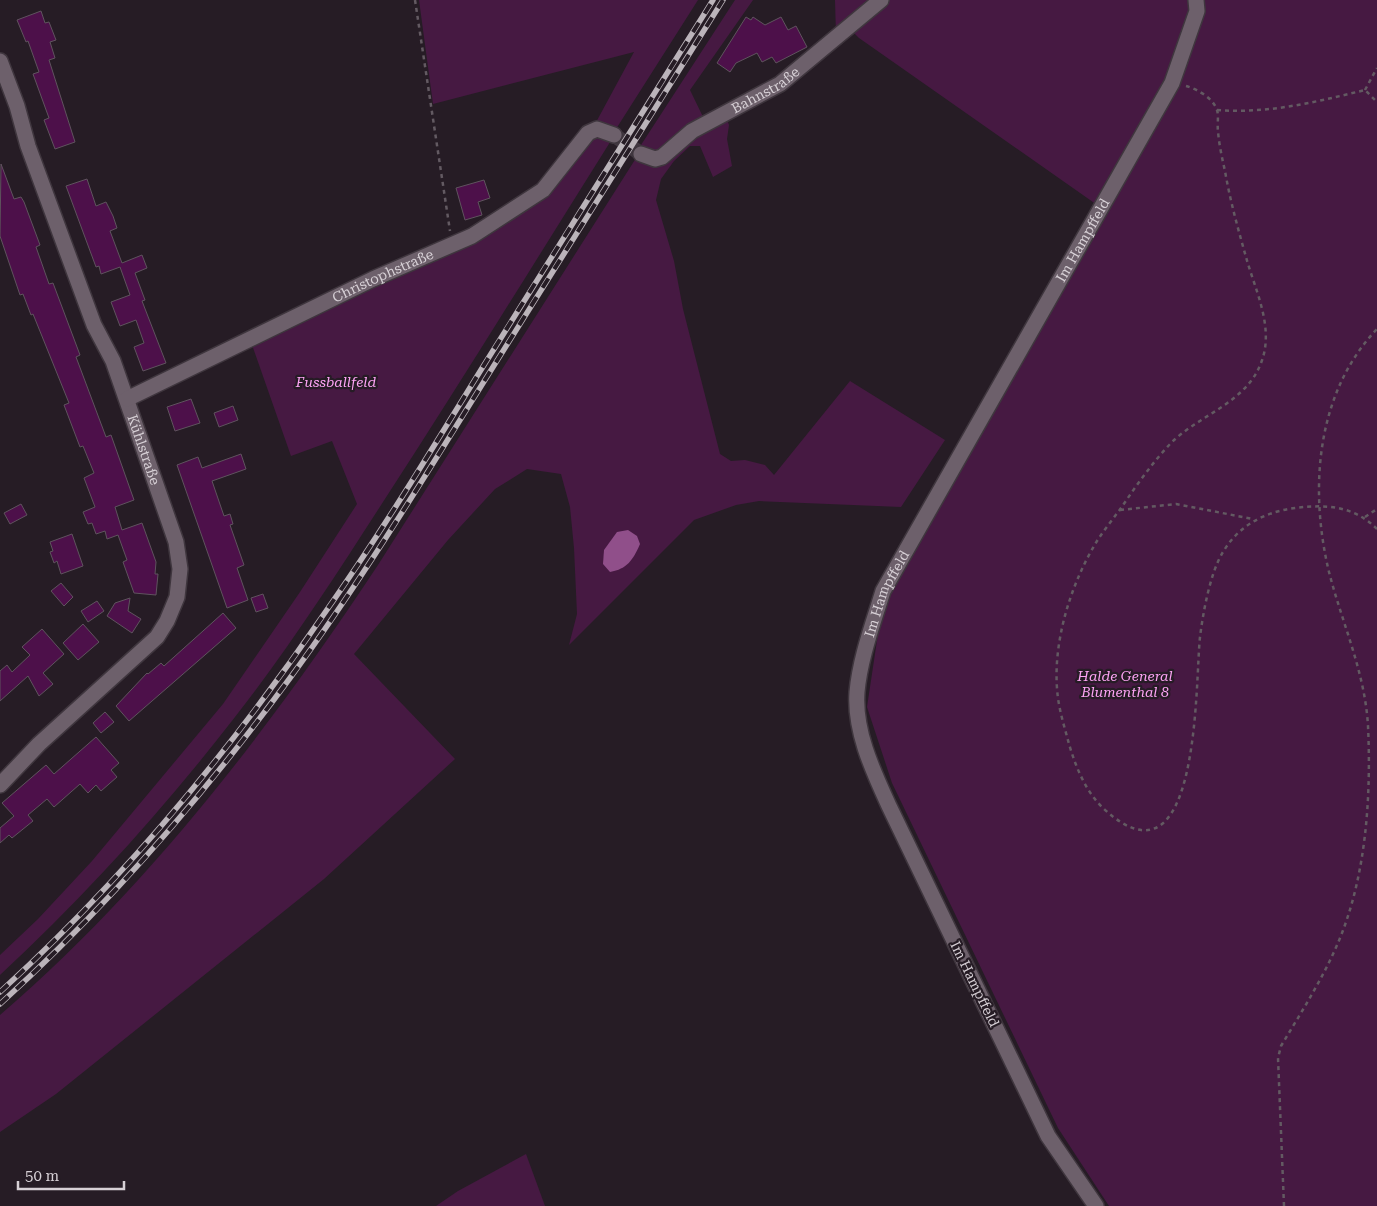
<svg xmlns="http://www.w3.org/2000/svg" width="1377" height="1206" viewBox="0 0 1377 1206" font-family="'Roboto Serif',serif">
  <rect width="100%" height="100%" fill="#261c25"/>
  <g fill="#461942">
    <path d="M 419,0 L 698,0 L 616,129 L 594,126 L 634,52 L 433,104 Z"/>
    <path d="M 735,0 L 753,0 L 690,90 L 704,119 L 671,146 L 654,153 L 641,145 Z"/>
    <path d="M 835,0 L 874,0 L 836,35 Z"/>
    <path d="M 887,0 L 1377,0 L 1377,1206 L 1109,1206 L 1058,1128 L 892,783 L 867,707 L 884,594 L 1100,207 L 859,38 L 852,31 Z"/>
    <path d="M 726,117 L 729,125 L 727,139 L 732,166 L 713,177 L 700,146 L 690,146 L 674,161 L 661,179 L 656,200 L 674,261 L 683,309 L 720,454 L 731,461 L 745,460 L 765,465 L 774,475 L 850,381 L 945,440 L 901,507 L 759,501 L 736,505 L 694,520 L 569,645 L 577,614 L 574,548 L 570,507 L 561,474 L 527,469 L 495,489 L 448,540 L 354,654 L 455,759 L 324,879 L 56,1094 L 0,1132 L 0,1015 C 149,887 270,728 378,565 L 638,155 L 646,159 Z"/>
    <path d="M 590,136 L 612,139 C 536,260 461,382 383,502 C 336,575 289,648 235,717 C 164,809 85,896 0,975 L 0,955 L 38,919 L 92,861 L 223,704 L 300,592 L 357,504 L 332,441 L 291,456 L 251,342 L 500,221 Z"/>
    <path d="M 526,1154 L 545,1206 L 436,1206 L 458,1191 Z"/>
  </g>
  <path fill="#904f8a" d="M 628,530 L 637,536 L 640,544 C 633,560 627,569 610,572 L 603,564 L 604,550 L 617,532 Z"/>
  <g fill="#4d104a" stroke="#5f535e">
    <path d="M 41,11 L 45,23 L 49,22 L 56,40 L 50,42 L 55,58 L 49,60 L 75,142 L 55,149 L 44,120 L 49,118 L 33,74 L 39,72 L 28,41 L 26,42 L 17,20 Z"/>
    <path d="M 746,17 L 751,20 L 753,17 L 765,25 L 781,17 L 788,30 L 796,26 L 807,47 L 776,63 L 772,57 L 762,62 L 757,53 L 736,63 L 730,72 L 717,63 Z"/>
    <path d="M 1,164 L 14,199 L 21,197 L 24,202 L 40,245 L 36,247 L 49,284 L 53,283 L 80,355 L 76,357 L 106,437 L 111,435 L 134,500 L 115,507 L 122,530 L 142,523 L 156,562 L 155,574 L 158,574 L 156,595 L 134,593 L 123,562 L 127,560 L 118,535 L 107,539 L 105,531 L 96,534 L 92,523 L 88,524 L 83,512 L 95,507 L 84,478 L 94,473 L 83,446 L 80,447 L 64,405 L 69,403 L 33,314 L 31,315 L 23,294 L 20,295 L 0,236 Z"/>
    <path d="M 87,179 L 96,206 L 106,202 L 113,216 L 117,228 L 110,231 L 122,263 L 142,255 L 147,268 L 135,273 L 145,300 L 142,301 L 166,363 L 143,371 L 134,347 L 144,343 L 136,320 L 120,326 L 111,302 L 130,295 L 120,267 L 101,274 L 99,266 L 96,267 L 66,186 Z"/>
    <path d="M 484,180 L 490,198 L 478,202 L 482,215 L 465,220 L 456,188 Z"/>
    <path d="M 191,399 L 200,423 L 175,431 L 167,407 Z"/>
    <path d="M 233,406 L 238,420 L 219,427 L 214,413 Z"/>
    <path d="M 241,454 L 246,469 L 212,481 L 224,516 L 230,514 L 233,524 L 230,525 L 244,565 L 237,568 L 248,600 L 227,608 L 177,465 L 198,457 L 202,468 Z"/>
    <path d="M 21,504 L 27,515 L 10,524 L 4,513 Z"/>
    <path d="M 72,534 L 83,566 L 61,574 L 57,561 L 54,563 L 50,552 L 53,551 L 50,542 Z"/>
    <path d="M 61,583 L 73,597 L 64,606 L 51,591 Z"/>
    <path d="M 263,594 L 268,608 L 256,612 L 251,598 Z"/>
    <path d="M 130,598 L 128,611 L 141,619 L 132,633 L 107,616 L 115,603 Z"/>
    <path d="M 97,601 L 104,611 L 88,622 L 81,611 Z"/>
    <path d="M 223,613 L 236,628 L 129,721 L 116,706 L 147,673 L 148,674 L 161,663 L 164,666 Z"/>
    <path d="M 83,624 L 99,642 L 78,660 L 63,643 Z"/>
    <path d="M 42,629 L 64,654 L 43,673 L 53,684 L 39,696 L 28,676 L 0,701 L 0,671 L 7,665 L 12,672 L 30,655 L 22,647 Z"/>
    <path d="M 105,712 L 114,722 L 101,733 L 93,723 Z"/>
    <path d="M 96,737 L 119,763 L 111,770 L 117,777 L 101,791 L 96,785 L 88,793 L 80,784 L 54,807 L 47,799 L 28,815 L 33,821 L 12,838 L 9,835 L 0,843 L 0,828 L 14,816 L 2,803 L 46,765 L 54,774 Z"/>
  </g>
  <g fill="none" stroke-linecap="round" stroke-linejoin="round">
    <path stroke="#413740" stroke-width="15" stroke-dasharray="15 8" stroke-linecap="butt" d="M 614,135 L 641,154"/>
    <defs>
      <g id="street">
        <path id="s1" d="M 0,61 L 17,106 L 28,146 L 94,325 L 113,361 L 176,542 L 180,569 L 177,597 L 167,621 L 157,637 L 39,744 L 0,785"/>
        <path id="s2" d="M 641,154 L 655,159 L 662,157 L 692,131 L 780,84 L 881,0"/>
        <path id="s3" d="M 127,399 L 373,279 L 472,236 L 543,190 L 588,133 L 597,129 L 614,135"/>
        <path id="s4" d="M 1096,1206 L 1048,1136 L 889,806 C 873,771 854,731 857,692 C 860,658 873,624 883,591 L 1172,83 L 1197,11 L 1196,0"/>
      </g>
    </defs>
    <use href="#street" stroke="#3f363e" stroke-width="18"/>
    <g stroke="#635a62" stroke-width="2.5" stroke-dasharray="4 4" stroke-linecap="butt">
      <path d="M 415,0 L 450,231"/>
      <path d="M 1186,86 C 1197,89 1213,98 1217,110 C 1219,116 1217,125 1218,131 C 1219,144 1222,158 1225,171 C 1230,200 1238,229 1246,257 C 1255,290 1275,328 1261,363 C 1246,403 1199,415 1171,443 C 1152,463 1136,486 1121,508 C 1113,519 1104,530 1097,541 C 1070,585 1051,646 1058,698 C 1060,713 1065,729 1069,744 C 1076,768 1086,792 1104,809 C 1201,898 1195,682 1200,637 C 1203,613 1210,573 1223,552 C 1239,525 1265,512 1295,508 C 1327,504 1354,506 1377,529"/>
      <path d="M 1365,90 L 1377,68"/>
      <path d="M 1217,110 C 1268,114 1316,102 1365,90 L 1377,102"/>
      <path d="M 1120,510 L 1176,504 L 1253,519"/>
      <path d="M 1365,517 L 1377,509"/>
      <path d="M 1284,1206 L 1278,1058 L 1281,1046 C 1305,1006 1331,966 1346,922 C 1367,861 1371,790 1368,726 C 1365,672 1342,623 1329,572 C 1309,489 1316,393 1377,329"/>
    </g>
    <use href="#street" stroke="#6d606b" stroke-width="15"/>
    <defs>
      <g id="rail">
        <path d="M 0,992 C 123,880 230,751 324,614 C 381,533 432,449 484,365 C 560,243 637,122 713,0"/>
        <path d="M 0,1004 C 108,906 204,795 290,678 C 361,581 424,478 488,375 C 566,250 645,125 723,0"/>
      </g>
    </defs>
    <use href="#rail" stroke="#bbb4ba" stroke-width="5.5"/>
    <use href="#rail" stroke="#261c25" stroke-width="4" stroke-dasharray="11" stroke-linecap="butt"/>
  </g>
  <g text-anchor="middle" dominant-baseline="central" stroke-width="4.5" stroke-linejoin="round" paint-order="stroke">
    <g font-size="14" fill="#d7d0d6" stroke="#261c25">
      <text stroke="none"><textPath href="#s2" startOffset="146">Bahnstraße</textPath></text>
      <text stroke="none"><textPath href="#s4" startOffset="1079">Im Hampffeld</textPath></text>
      <text stroke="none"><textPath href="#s3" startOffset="284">Christophstraße</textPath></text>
      <text stroke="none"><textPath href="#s1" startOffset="415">Kühlstraße</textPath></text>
      <text stroke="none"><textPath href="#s4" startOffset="674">Im Hampffeld</textPath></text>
      <text transform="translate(975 984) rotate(64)">Im Hampffeld</text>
    </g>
    <g font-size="14" font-style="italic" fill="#fda3f4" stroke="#261c25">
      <text x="336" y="382">Fussballfeld</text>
      <text x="1125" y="676">Halde General<tspan x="1125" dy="16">Blumenthal 8</tspan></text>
    </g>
  </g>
  <path d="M18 1181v8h106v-8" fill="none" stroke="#d7d0d6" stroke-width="2.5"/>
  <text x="25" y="1181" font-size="15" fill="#d7d0d6" stroke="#261c25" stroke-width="4" paint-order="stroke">50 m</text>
</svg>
